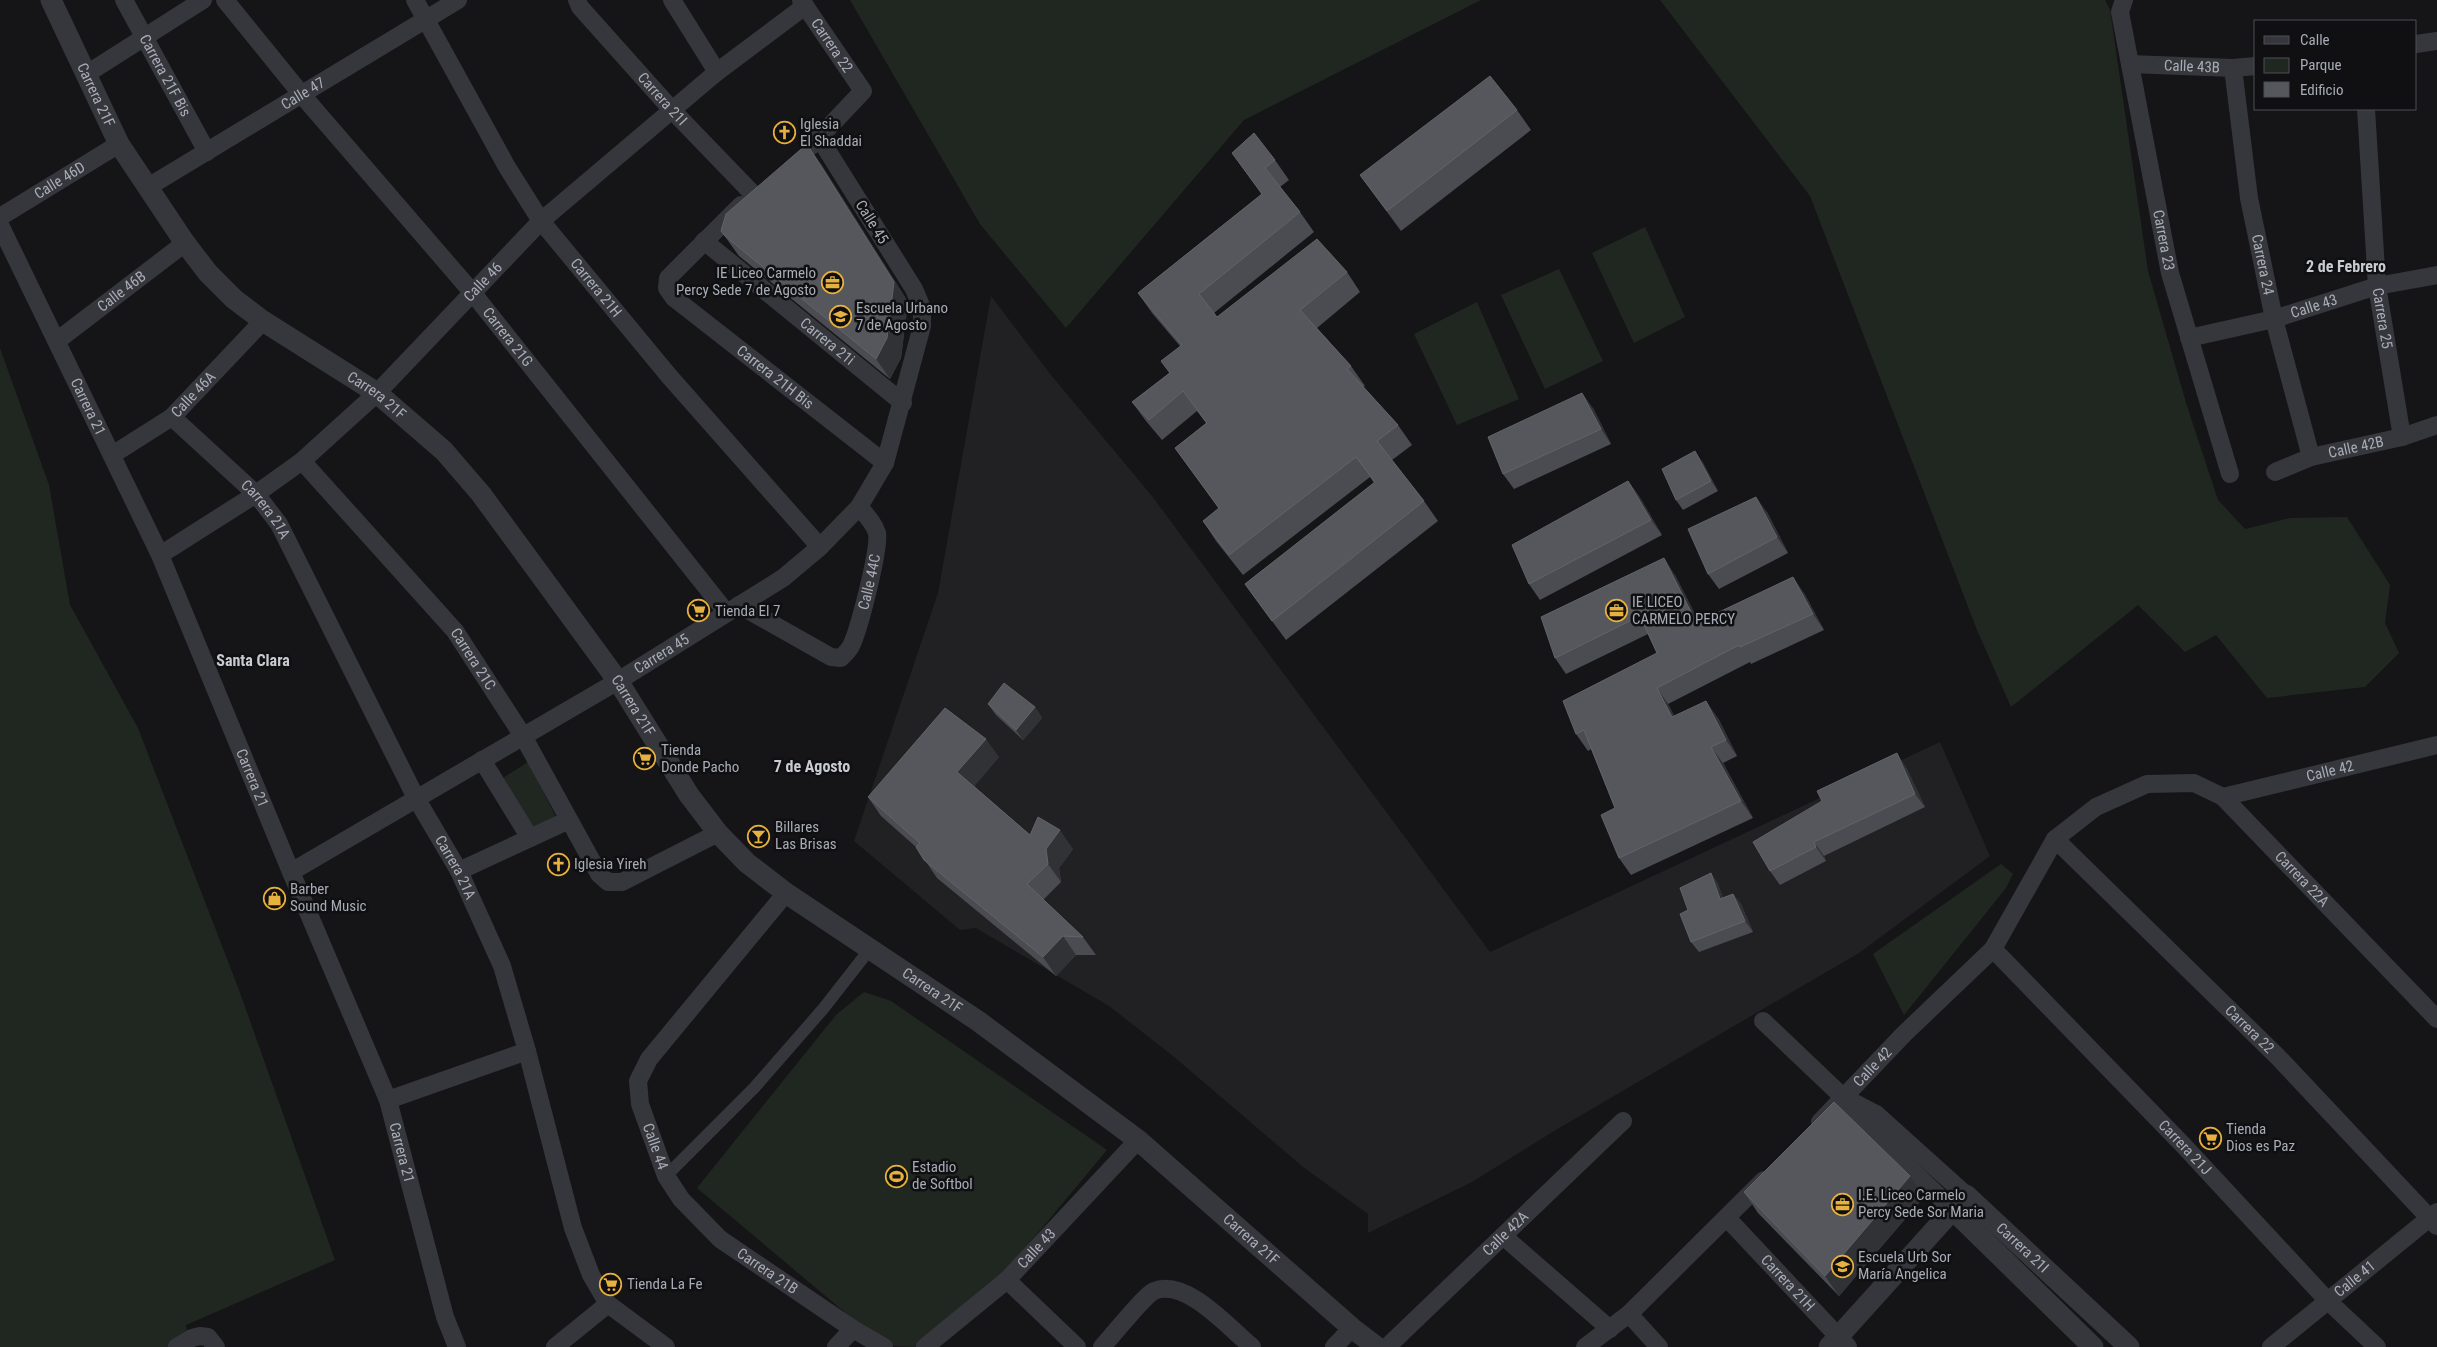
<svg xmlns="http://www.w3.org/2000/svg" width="2437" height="1347" viewBox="0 0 2437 1347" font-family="'Roboto Condensed',sans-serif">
  <rect width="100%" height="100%" fill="#151517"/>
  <path fill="#212124" d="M 991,296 L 1051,375 L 1152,496 L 1490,952 L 1940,742 L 1990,856 L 1859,953 L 1554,1131 L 1472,1182 L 1368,1233 L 1368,1214 L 1303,1167 L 1173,1056 L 1109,1006 L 976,928 L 960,930 L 854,841 L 938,593 Z"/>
  <g fill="#202721">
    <path d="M 850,0 L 1481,0 L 1244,120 L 1066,328 L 980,224 Z"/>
    <path d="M 1660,0 L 2105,0 L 2110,10 L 2148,271 L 2187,406 L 2218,500 L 2245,529 L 2290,518 L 2347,517 L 2390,585 L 2385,623 L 2399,653 L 2365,687 L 2267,698 L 2216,635 L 2185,652 L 2138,605 L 2011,707 L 1977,630 L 1810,196 Z"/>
    <path d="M 1645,227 L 1685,317 L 1634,343 L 1592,253 Z"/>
    <path d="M 1559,269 L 1603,361 L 1545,389 L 1501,295 Z"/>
    <path d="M 1477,302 L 1519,399 L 1457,425 L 1414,334 Z"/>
    <path d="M 0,348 L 49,485 L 70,605 L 138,728 L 239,990 L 335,1260 L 186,1325 L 190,1347 L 0,1347 Z"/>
    <path d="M 528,762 L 559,823 L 536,835 L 503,778 Z"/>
    <path d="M 2001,864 L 2013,874 L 2006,888 L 1904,1015 L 1873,954 Z"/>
    <path d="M 864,992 L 891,1001 L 1107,1150 L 998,1281 L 918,1347 L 885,1346 L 697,1188 L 836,1015 Z"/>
  </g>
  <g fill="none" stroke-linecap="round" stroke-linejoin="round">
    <path stroke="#36373c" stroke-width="12" d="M 666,1176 L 754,1088 L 823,1009 L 870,949"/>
    <g stroke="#36373c" stroke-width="18">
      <path id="s1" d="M 124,0 L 207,152"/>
      <path id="s2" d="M 225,0 L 302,95 L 472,292 L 726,612"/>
      <path id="s3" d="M 415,0 L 507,167 L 541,221 L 669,376 L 820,547"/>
      <path id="s4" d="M 577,0 L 580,7 L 672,110 L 753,194"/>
      <path d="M 672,0 L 717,72"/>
      <path id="s5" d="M 801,0 L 863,91 L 811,146"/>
      <path id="s6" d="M 2124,0 L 2120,12 L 2170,273 L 2230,474"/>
      <path d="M 2416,44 L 2437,41"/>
      <path id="s7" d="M 2130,64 L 2233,68 L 2256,66"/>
      <path id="s8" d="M 2233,68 L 2249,198 L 2274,319 L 2311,457"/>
      <path d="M 85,75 L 203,0"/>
      <path id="s9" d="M 2366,109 L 2377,286 L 2402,437"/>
      <path id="s10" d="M 148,187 L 458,0"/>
      <path id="s11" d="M 741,205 L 668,278 L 667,288 L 674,298 L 885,463"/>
      <path id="s12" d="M 0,217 L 119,144"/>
      <path id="s13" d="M 0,225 L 160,555 L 291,872 L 388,1100 L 445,1317 L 457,1347"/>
      <path id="s14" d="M 704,241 L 903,403"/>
      <path id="s15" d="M 2189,338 L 2274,319 L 2377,286 L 2437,275"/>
      <path id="s16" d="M 58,340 L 185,243"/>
      <path id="s17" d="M 172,417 L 256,494 L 279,524 L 416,798 L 459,871 L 502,966 L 527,1051 L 573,1228 L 591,1275 L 608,1304 L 666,1347"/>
      <path id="s18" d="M 112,455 L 172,417 L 263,321"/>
      <path id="s19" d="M 302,461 L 455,631 L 523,736 L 599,874 L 608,882 L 622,882 L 718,833"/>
      <path id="s20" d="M 2275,472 L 2311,457 L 2402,437 L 2437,425"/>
      <path id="s21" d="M 160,555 L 256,494 L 302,461 L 377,393 L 541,221 L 717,72 L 805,6"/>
      <path id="s22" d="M 739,605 L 831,657 L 841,658 C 845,654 849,650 851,646 C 859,630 880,548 877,533 C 874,523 866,515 859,507"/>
      <path d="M 482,760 L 530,838"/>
      <path id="s23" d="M 2223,797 L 2437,745"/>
      <path id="s24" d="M 2055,839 L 2278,1057 L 2437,1226"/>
      <path d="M 459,871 L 569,820"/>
      <path id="s25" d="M 291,872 L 618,681 L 783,578 L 820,547 L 859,507 L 885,463 L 922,326 L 922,308 L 914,289 L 820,139"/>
      <path id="s26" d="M 786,893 L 649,1059 L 638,1081 L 640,1104 L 666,1176 L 681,1199 L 720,1239 L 853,1329 L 884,1347"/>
      <path id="s27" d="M 1993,949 L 2185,1147 L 2328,1301 L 2377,1347"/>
      <path d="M 1763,1021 L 1844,1098 L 1865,1125 L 1952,1209"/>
      <path d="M 1847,1099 L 1876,1114 L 1966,1195"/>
      <path d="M 388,1100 L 527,1051"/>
      <path id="s28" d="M 1820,1122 L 1904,1034 L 1993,949 L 2055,839 L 2096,807 L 2147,784 L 2194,783 L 2223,797 L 2437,1019"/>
      <path id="s29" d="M 1727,1218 L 1848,1347"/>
      <path d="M 1503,1236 L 1610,1329"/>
      <path d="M 1007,1280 L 1077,1347"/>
      <path d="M 1629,1314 L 1659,1347"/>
      <path d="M 177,1347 L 192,1338 L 200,1336 L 208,1337 L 216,1347"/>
      <path d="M 555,1347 L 608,1304"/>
      <path d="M 836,1347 L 853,1329"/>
      <path id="s30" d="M 925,1347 L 1007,1280 L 1138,1140"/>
      <path d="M 1102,1347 C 1111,1337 1145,1295 1154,1291 C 1186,1278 1228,1327 1252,1347"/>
      <path d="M 1334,1347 L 1352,1328"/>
      <path id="s31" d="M 1387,1347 L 1623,1121"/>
      <path d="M 1585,1347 L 1629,1314 L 1764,1180"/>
      <path id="s32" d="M 2271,1347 L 2437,1212"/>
    </g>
    <g stroke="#36373c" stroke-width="21">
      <path id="s33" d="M 51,0 L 119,144 L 185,243 L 208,273 L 234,299 L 263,321 L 377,393 L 444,451 L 481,494 L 618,681 L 689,795 L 718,833 L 747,863 L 786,893 L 978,1021 L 1138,1140 L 1352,1328 L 1377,1347"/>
      <path d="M 1952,1209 L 2093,1347"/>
      <path id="s34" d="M 1829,1347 L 1966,1195 L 2129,1347"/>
    </g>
  </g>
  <g fill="#4b4c52">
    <path d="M 1517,110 L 1531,130 L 1401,231 L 1360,175 Z"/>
    <path d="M 1232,153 L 1275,160 L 1289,180 L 1280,187 L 1300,212 L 1314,232 L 1214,313 L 1217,317 L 1347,272 L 1360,292 L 1317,328 L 1351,366 L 1365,386 L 1363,387 L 1398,425 L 1412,445 L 1392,460 L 1424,501 L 1438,521 L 1286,640 L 1245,584 L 1374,483 L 1370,477 L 1243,575 L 1216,541 L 1203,521 L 1219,509 L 1175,448 L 1206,423 L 1197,411 L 1162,440 L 1146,421 L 1132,402 L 1169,373 L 1180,346 L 1152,313 L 1138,293 L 1262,194 Z"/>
    <path d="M 821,164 L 908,302 L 901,358 L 890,379 L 739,256 L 721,231 Z"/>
    <path d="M 1593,408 L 1611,444 L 1514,489 L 1503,474 Z"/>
    <path d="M 1702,461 L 1718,491 L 1683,510 L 1676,500 Z"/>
    <path d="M 1628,481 L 1639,496 L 1662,535 L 1540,600 L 1529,584 Z"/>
    <path d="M 1767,512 L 1788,553 L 1719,589 L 1708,574 Z"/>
    <path d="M 1675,575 L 1699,622 L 1804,593 L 1824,630 L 1751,664 L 1750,662 L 1668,704 L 1674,716 L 1718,718 L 1737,756 L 1723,763 L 1753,818 L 1631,875 L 1619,858 L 1615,808 L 1591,749 L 1588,751 L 1576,734 L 1657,653 L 1648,634 L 1566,674 L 1555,658 Z"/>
    <path d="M 988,704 L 1035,707 L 1042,718 L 1023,740 L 996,715 Z"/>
    <path d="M 999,757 L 974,786 L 1030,835 L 1073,849 L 1059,868 L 1061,882 L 1043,900 L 1083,937 L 1096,955 L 1076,955 L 1056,976 L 937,878 L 916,847 L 881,816 L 868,797 Z"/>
    <path d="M 1906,767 L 1925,807 L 1824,856 L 1826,861 L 1780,885 L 1770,871 Z"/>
    <path d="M 1711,873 L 1718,884 L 1723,898 L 1733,894 L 1741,904 L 1753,932 L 1699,952 L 1691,942 L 1688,910 Z"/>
    <path d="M 1744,1192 L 1924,1197 L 1839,1296 L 1758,1213 Z"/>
  </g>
  <g fill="#313236">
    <path d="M 807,144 L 821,164 L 908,302 L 901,358 L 890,379 L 876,359 Z"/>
    <path d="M 1582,393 L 1593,408 L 1611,444 L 1601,429 Z"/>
    <path d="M 1695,451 L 1702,461 L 1718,491 L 1711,481 Z"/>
    <path d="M 1628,481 L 1639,496 L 1662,535 L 1651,520 Z"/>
    <path d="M 1756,497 L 1767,512 L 1788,553 L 1777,537 Z"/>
    <path d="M 1664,558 L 1675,575 L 1699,622 L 1695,620 Z"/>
    <path d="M 1793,577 L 1804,593 L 1824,630 L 1813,614 Z"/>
    <path d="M 1657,688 L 1668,704 L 1684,734 L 1672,717 Z"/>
    <path d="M 1706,701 L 1718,718 L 1737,756 L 1726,740 Z"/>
    <path d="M 1035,707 L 1042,718 L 1023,740 L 1016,730 Z"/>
    <path d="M 986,739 L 999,757 L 970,791 L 957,772 Z"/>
    <path d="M 1711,747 L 1723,763 L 1753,818 L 1741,801 Z"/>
    <path d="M 1897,753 L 1906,767 L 1925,807 L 1915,794 Z"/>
    <path d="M 1060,830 L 1073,849 L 1059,868 L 1061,882 L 1048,864 L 1046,849 Z"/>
    <path d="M 1814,842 L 1824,856 L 1826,861 L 1816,847 Z"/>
    <path d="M 1711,873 L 1718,884 L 1727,909 L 1720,899 Z"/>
    <path d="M 1733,894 L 1741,904 L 1753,932 L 1745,921 Z"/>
    <path d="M 1063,936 L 1076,955 L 1056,976 L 1043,957 Z"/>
    <path d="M 1910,1176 L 1924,1197 L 1839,1296 L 1825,1276 Z"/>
  </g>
  <g fill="#55575c" stroke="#62646a">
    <path d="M 1490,76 L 1517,110 L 1387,211 L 1360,175 Z"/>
    <path d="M 1254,133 L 1275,160 L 1265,168 L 1300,212 L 1199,294 L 1217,317 L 1317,239 L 1347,272 L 1300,310 L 1351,366 L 1347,369 L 1398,425 L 1377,441 L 1424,501 L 1272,621 L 1245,584 L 1375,482 L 1356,457 L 1229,555 L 1203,521 L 1219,508 L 1175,448 L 1207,423 L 1183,391 L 1149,420 L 1132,402 L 1170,373 L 1161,361 L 1182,345 L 1138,293 L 1262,194 L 1232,153 Z"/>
    <path d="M 807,144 L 894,282 L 887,338 L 876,359 L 725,236 L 721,231 L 726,214 Z"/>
    <path d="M 1582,393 L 1601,429 L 1503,474 L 1488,437 Z"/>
    <path d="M 1695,451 L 1711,481 L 1676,500 L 1662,469 Z"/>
    <path d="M 1628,481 L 1651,520 L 1529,584 L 1512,545 Z"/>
    <path d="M 1756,497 L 1777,537 L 1708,574 L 1688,529 Z"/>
    <path d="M 1664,558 L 1695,620 L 1697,619 L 1698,622 L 1793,577 L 1813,614 L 1740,647 L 1739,645 L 1657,688 L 1672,717 L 1706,701 L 1726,740 L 1711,747 L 1741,801 L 1619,858 L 1601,815 L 1615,808 L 1584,730 L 1576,734 L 1563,701 L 1657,653 L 1640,616 L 1555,658 L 1541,617 Z"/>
    <path d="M 1004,683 L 1035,707 L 1016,730 L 988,704 Z"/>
    <path d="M 945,708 L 986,739 L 957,772 L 1030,835 L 1038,817 L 1060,830 L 1046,849 L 1048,864 L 1027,884 L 1083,937 L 1063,936 L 1043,957 L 924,860 L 916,847 L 920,843 L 868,797 Z"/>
    <path d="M 1897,753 L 1915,794 L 1814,842 L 1816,847 L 1770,871 L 1753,842 L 1822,801 L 1817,791 Z"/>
    <path d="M 1711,873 L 1720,899 L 1733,894 L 1745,921 L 1691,942 L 1680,914 L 1688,910 L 1680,888 Z"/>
    <path d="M 1834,1102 L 1910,1176 L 1825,1276 L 1744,1192 Z"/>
  </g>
  <defs>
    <symbol id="church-ring" viewBox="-11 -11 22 22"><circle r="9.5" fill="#101012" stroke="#e6b13e" stroke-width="1.5"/><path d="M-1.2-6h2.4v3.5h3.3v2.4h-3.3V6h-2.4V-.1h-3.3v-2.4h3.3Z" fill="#e6b13e"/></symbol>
    <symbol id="office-ring" viewBox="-11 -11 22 22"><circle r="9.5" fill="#101012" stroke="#e6b13e" stroke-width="1.5"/><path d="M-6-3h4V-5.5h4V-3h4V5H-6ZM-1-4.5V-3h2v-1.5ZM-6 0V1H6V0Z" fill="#e6b13e"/></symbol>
    <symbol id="school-ring" viewBox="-11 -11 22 22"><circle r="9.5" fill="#101012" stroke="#e6b13e" stroke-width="1.5"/><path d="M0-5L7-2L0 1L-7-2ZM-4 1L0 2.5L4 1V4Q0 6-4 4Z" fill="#e6b13e"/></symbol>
    <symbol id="supermarket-ring" viewBox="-11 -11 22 22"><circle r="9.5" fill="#101012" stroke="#e6b13e" stroke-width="1.5"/><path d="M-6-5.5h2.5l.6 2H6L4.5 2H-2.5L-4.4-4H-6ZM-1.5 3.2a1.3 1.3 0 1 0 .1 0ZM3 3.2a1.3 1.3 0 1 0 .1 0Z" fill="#e6b13e"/></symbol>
    <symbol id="bar-ring" viewBox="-11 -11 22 22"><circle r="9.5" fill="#101012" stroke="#e6b13e" stroke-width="1.5"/><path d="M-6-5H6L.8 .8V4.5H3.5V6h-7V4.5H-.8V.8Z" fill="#e6b13e"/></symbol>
    <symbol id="shop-ring" viewBox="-11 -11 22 22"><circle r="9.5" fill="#101012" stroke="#e6b13e" stroke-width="1.5"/><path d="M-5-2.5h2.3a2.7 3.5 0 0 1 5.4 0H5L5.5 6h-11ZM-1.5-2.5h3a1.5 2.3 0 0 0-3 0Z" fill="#e6b13e"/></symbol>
    <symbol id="stadium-ring" viewBox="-11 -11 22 22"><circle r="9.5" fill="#101012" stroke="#e6b13e" stroke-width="1.5"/><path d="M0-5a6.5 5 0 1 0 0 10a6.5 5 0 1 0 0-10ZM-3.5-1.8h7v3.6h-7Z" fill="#e6b13e"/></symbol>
  </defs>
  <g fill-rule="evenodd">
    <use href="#church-ring" x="772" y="120" width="25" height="25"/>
    <use href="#office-ring" x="820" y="270" width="25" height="25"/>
    <use href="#school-ring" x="828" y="304" width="25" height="25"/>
    <use href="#supermarket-ring" x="686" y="598" width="25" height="25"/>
    <use href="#office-ring" x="1604" y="598" width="25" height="25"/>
    <use href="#supermarket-ring" x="632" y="746" width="25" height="25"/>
    <use href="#bar-ring" x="746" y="824" width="25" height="25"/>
    <use href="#church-ring" x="546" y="852" width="25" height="25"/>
    <use href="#shop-ring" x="262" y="886" width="25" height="25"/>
    <use href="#supermarket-ring" x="2198" y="1126" width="25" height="25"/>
    <use href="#stadium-ring" x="884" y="1164" width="25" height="25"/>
    <use href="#office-ring" x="1830" y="1192" width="25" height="25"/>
    <use href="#school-ring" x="1830" y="1254" width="25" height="25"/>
    <use href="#supermarket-ring" x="598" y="1272" width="25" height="25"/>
  </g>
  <g text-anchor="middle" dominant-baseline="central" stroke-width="5" stroke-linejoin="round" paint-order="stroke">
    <g font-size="15" fill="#a8acb6" stroke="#101012">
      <text stroke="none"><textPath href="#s5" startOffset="55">Carrera 22</textPath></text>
      <text stroke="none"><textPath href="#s7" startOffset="62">Calle 43B</textPath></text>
      <text stroke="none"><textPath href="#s1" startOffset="86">Carrera 21F Bis</textPath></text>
      <text stroke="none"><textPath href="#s10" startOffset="181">Calle 47</textPath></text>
      <text stroke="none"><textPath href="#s33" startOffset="105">Carrera 21F</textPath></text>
      <text stroke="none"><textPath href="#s4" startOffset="131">Carrera 21I</textPath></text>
      <text stroke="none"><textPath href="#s12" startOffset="70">Calle 46D</textPath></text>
      <text transform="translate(872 222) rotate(58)">Calle 45</text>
      <text stroke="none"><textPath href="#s6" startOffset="245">Carrera 23</textPath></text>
      <text stroke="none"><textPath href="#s8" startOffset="199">Carrera 24</textPath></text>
      <text stroke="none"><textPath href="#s21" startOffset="425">Calle 46</textPath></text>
      <text stroke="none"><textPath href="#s3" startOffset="341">Carrera 21H</textPath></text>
      <text stroke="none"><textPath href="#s16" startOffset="80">Calle 46B</textPath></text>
      <text stroke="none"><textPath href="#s15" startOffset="129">Calle 43</textPath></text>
      <text stroke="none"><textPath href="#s9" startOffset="210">Carrera 25</textPath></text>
      <text stroke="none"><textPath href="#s2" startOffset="440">Carrera 21G</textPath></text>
      <text stroke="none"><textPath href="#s14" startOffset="159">Carrera 21i</textPath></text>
      <text stroke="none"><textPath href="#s11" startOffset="254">Carrera 21H Bis</textPath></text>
      <text stroke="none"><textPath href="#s18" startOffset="102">Calle 46A</textPath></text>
      <text stroke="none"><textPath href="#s33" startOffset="525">Carrera 21F</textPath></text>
      <text stroke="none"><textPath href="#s13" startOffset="202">Carrera 21</textPath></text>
      <text stroke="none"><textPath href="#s20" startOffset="85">Calle 42B</textPath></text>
      <text stroke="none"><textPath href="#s17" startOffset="132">Carrera 21A</textPath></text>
      <text stroke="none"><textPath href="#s22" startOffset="198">Calle 44C</textPath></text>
      <text stroke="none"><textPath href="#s25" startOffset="430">Carrera 45</textPath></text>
      <text stroke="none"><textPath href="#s19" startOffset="262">Carrera 21C</textPath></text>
      <text stroke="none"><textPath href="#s33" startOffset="930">Carrera 21F</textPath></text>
      <text stroke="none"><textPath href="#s23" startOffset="110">Calle 42</textPath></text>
      <text stroke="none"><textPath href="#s13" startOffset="608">Carrera 21</textPath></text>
      <text stroke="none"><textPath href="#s17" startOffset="538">Carrera 21A</textPath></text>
      <text stroke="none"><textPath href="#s28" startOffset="672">Carrera 22A</textPath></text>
      <text stroke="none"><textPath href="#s33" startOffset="1350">Carrera 21F</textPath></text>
      <text stroke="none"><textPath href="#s24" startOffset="272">Carrera 22</textPath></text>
      <text stroke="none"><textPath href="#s28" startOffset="76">Calle 42</textPath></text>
      <text stroke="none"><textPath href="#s26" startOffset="308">Calle 44</textPath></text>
      <text stroke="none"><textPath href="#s27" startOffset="276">Carrera 21J</textPath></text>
      <text stroke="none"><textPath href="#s13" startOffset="1012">Carrera 21</textPath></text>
      <text stroke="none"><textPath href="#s31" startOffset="164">Calle 42A</textPath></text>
      <text stroke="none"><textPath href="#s33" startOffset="1755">Carrera 21F</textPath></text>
      <text stroke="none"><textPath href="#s34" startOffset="282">Carrera 21I</textPath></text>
      <text stroke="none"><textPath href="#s30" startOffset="149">Calle 43</textPath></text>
      <text stroke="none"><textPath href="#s26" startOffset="480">Carrera 21B</textPath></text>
      <text stroke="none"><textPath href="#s32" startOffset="108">Calle 41</textPath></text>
      <text stroke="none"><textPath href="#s29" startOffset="89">Carrera 21H</textPath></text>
    </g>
    <g font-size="15" fill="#a8acb6" stroke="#101012" text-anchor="start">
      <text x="800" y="124">Iglesia<tspan x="800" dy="17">El Shaddai</tspan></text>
      <text x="816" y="273" text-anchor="end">IE Liceo Carmelo<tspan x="816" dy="17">Percy Sede 7 de Agosto</tspan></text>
      <text x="856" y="308">Escuela Urbano<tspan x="856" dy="17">7 de Agosto</tspan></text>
      <text x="1632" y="602">IE LICEO<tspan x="1632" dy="17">CARMELO PERCY</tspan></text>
      <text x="715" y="611">Tienda El 7</text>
      <text x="661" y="750">Tienda<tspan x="661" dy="17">Donde Pacho</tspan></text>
      <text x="775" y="827">Billares<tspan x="775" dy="17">Las Brisas</tspan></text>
      <text x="574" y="864">Iglesia Yireh</text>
      <text x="290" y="889">Barber<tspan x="290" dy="17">Sound Music</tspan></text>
      <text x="2226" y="1129">Tienda<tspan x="2226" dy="17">Dios es Paz</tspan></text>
      <text x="912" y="1167">Estadio<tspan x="912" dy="17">de Softbol</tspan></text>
      <text x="1858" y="1195">I.E. Liceo Carmelo<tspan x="1858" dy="17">Percy Sede Sor Maria</tspan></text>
      <text x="1858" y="1257">Escuela Urb Sor<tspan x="1858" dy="17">María Angelica</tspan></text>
      <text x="627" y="1284">Tienda La Fe</text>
    </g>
    <g font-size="16" font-weight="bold" fill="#c9cbd2" stroke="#101012">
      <text x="2346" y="266">2 de Febrero</text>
      <text x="253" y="660">Santa Clara</text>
      <text x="812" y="766">7 de Agosto</text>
    </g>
  </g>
  <rect x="2254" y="20" width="162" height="90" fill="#101012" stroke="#4d4e54"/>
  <rect x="2264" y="36" width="25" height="8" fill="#36373c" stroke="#4d4e54"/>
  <text x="2300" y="45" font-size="15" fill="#a8acb6">Calle</text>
  <rect x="2264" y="58" width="25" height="15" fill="#202721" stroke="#4d4e54"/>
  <text x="2300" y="70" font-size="15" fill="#a8acb6">Parque</text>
  <rect x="2264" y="82" width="25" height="15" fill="#55575c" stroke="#4d4e54"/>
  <text x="2300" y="95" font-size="15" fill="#a8acb6">Edificio</text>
</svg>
